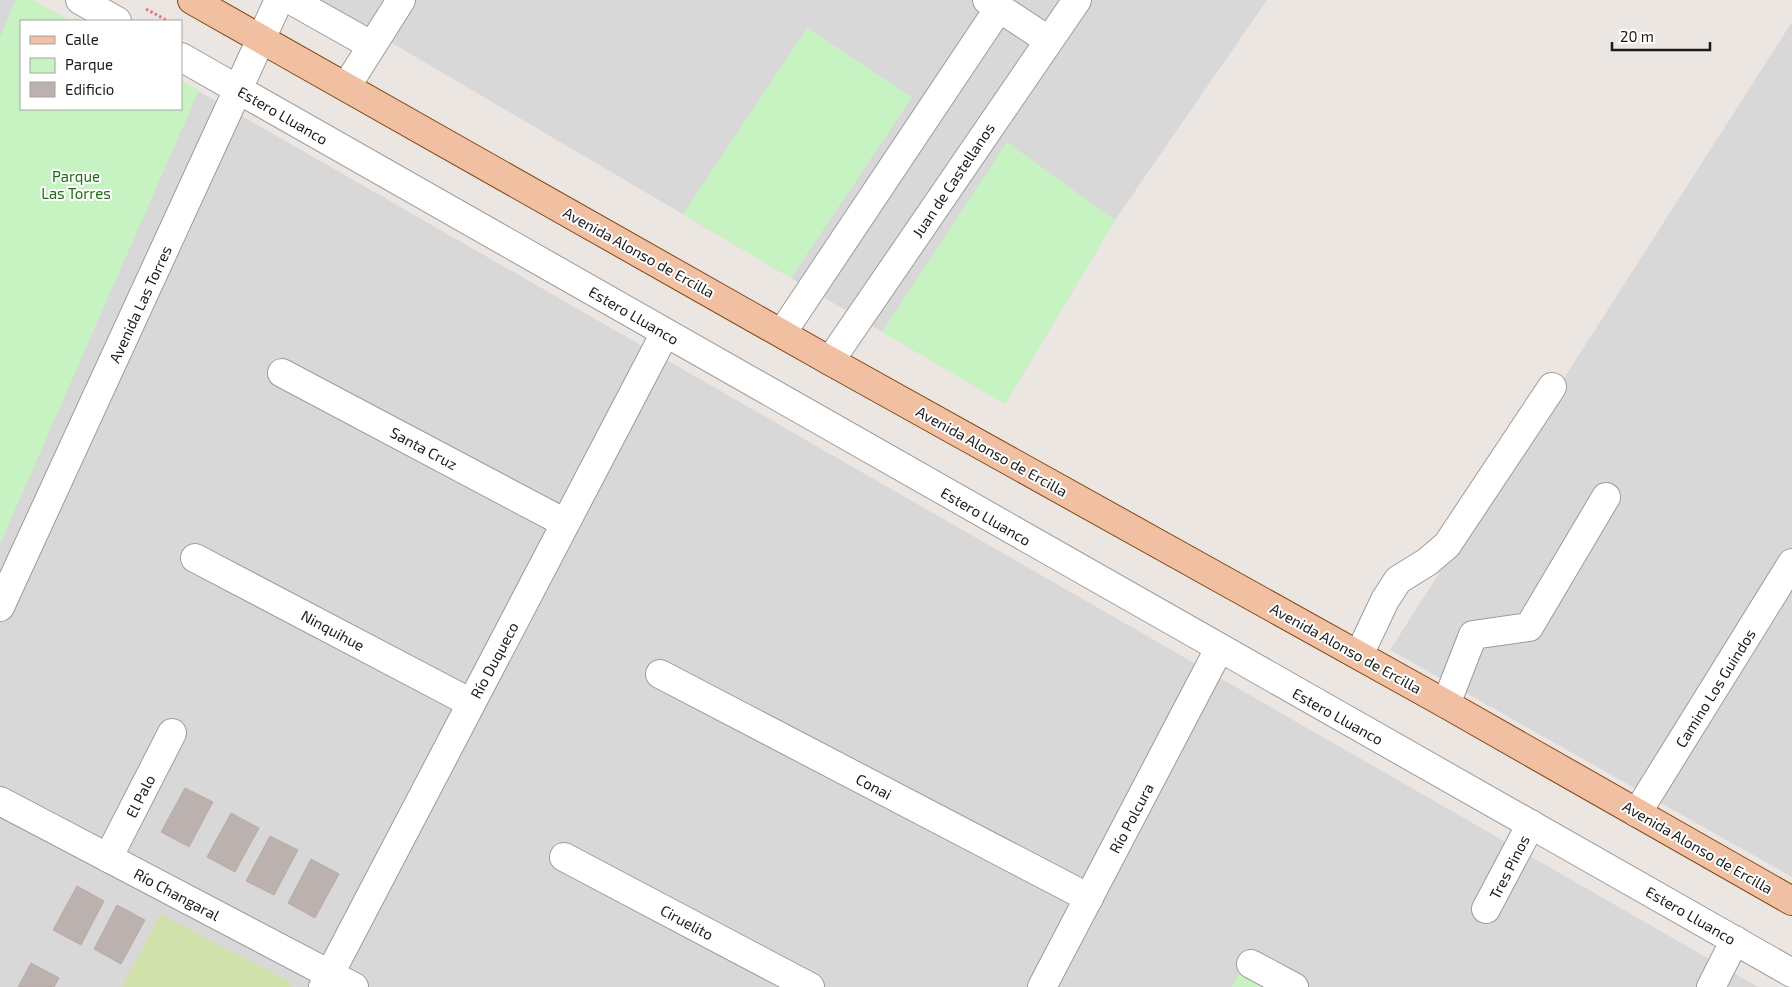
<svg xmlns="http://www.w3.org/2000/svg" width="1792" height="987" viewBox="0 0 1792 987" font-family="'Exo 2',sans-serif">
  <rect width="100%" height="100%" fill="#ece6e2"/>
  <g fill="#d9d8d8">
    <path d="M 0,0 L 32,0 L 71,21 L 21,21 L 21,109 L 181,109 L 181,81 L 1758,987 L 0,987 Z"/>
    <path d="M 319,0 L 1267,0 L 1115,220 L 1005,404 Z"/>
    <path d="M 1792,22 L 1792,877 L 1390,650 Z"/>
  </g>
  <path fill="#d0e1ac" d="M 160,914 L 292,983 L 291,987 L 122,987 Z"/>
  <g fill="#c7f3c2">
    <path d="M 16,0 L 32,0 L 71,21 L 21,21 L 21,109 L 181,109 L 181,81 L 199,90 L 0,544 L 0,37 Z"/>
    <path d="M 807,28 L 912,97 L 791,278 L 683,214 Z"/>
    <path d="M 1007,142 L 1115,220 L 1005,404 L 882,332 Z"/>
    <path d="M 1239,974 L 1264,987 L 1232,987 Z"/>
  </g>
  <g fill="#bbb1af" stroke="#bbaba6">
    <path d="M 185,788 L 213,802 L 189,847 L 161,832 Z"/>
    <path d="M 231,813 L 259,828 L 235,872 L 207,857 Z"/>
    <path d="M 270,836 L 298,850 L 274,895 L 246,881 Z"/>
    <path d="M 311,859 L 339,874 L 315,918 L 288,903 Z"/>
    <path d="M 77,886 L 104,901 L 81,945 L 53,930 Z"/>
    <path d="M 117,905 L 145,920 L 121,964 L 94,949 Z"/>
    <path d="M 31,963 L 59,978 L 54,987 L 18,987 Z"/>
  </g>
  <g fill="none" stroke-linecap="round" stroke-linejoin="round">
    <defs>
      <g id="minor">
        <path d="M 80,0 L 117,21"/>
        <path d="M 291,0 L 362,40"/>
        <path d="M 987,0 L 1048,40"/>
        <path d="M 181,57 L 1792,973"/>
        <path d="M 346,87 L 401,0"/>
        <path d="M 782,333 L 999,8"/>
        <path d="M 830,361 L 1077,0"/>
        <path d="M 282,373 L 565,523"/>
        <path d="M 195,558 L 471,703"/>
        <path d="M 0,607 L 279,0"/>
        <path d="M 1359,655 L 1385,600 L 1398,580 L 1427,562 L 1447,545 L 1552,387"/>
        <path d="M 660,674 L 1089,898"/>
        <path d="M 1446,704 L 1473,635 L 1529,627 L 1606,497"/>
        <path d="M 0,801 L 354,987"/>
        <path d="M 1637,813 L 1792,563"/>
        <path d="M 564,857 L 810,987"/>
        <path d="M 108,858 L 172,733"/>
        <path d="M 1486,909 L 1531,824"/>
        <path d="M 1251,964 L 1294,987"/>
        <path d="M 323,987 L 665,333"/>
        <path d="M 1042,987 L 1219,649"/>
        <path d="M 1711,987 L 1735,940"/>
      </g>
      <path id="major" d="M 192,0 L 830,361 L 1446,704 L 1792,901"/>
    </defs>
    <use href="#minor" stroke="#9c9c9c" stroke-width="30"/>
    <use href="#major" stroke="#83470f" stroke-width="30"/>
    <path stroke="#ea747e" stroke-width="3" stroke-dasharray="2.5 2.5" stroke-linecap="butt" d="M 146,9 L 168,21"/>
    <use href="#minor" stroke="#fff" stroke-width="28"/>
    <use href="#major" stroke="#f1bfa1" stroke-width="28"/>
  </g>
  <g text-anchor="middle" dominant-baseline="central" stroke-width="4" stroke-linejoin="round" paint-order="stroke">
    <g font-size="15" fill="#1b1b1b" stroke="#fff">
      <text transform="translate(283 115) rotate(30)">Estero Lluanco</text>
      <text transform="translate(953 180) rotate(-56)">Juan de Castellanos</text>
      <text transform="translate(639 252) rotate(29)">Avenida Alonso de Ercilla</text>
      <text transform="translate(140 304) rotate(-65)">Avenida Las Torres</text>
      <text transform="translate(634 315) rotate(30)">Estero Lluanco</text>
      <text transform="translate(424 448) rotate(28)">Santa Cruz</text>
      <text transform="translate(992 451) rotate(29)">Avenida Alonso de Ercilla</text>
      <text transform="translate(986 516) rotate(30)">Estero Lluanco</text>
      <text transform="translate(333 630) rotate(28)">Ninquihue</text>
      <text transform="translate(1346 648) rotate(29)">Avenida Alonso de Ercilla</text>
      <text transform="translate(494 660) rotate(-62)">Río Duqueco</text>
      <text transform="translate(1715 688) rotate(-58)">Camino Los Guindos</text>
      <text transform="translate(1338 716) rotate(29)">Estero Lluanco</text>
      <text transform="translate(874 786) rotate(28)">Conai</text>
      <text transform="translate(140 796) rotate(-63)">El Palo</text>
      <text transform="translate(1131 818) rotate(-62)">Río Polcura</text>
      <text transform="translate(1698 847) rotate(30)">Avenida Alonso de Ercilla</text>
      <text transform="translate(1509 867) rotate(-63)">Tres Pinos</text>
      <text transform="translate(177 894) rotate(28)">Río Changaral</text>
      <text transform="translate(1691 915) rotate(30)">Estero Lluanco</text>
      <text transform="translate(687 922) rotate(28)">Ciruelito</text>
    </g>
    <g font-size="15" fill="#1f6c16" stroke="#fff">
      <text x="76" y="176">Parque<tspan x="76" dy="17">Las Torres</tspan></text>
    </g>
  </g>
  <rect x="20" y="20" width="162" height="90" fill="#ffffff" stroke="#a4a4a4"/>
  <rect x="30" y="36" width="25" height="8" fill="#f1bfa1" stroke="#a4a4a4"/>
  <text x="65" y="45" font-size="15" fill="#1b1b1b">Calle</text>
  <rect x="30" y="58" width="25" height="15" fill="#c7f3c2" stroke="#a4a4a4"/>
  <text x="65" y="70" font-size="15" fill="#1b1b1b">Parque</text>
  <rect x="30" y="82" width="25" height="15" fill="#bbb1af" stroke="#a4a4a4"/>
  <text x="65" y="95" font-size="15" fill="#1b1b1b">Edificio</text>
  <path d="M1612 42v8h98v-8" fill="none" stroke="#1b1b1b" stroke-width="2.5"/>
  <text x="1620" y="42" font-size="15" fill="#1b1b1b" stroke="#ffffff" stroke-width="4" paint-order="stroke">20 m</text>
</svg>
